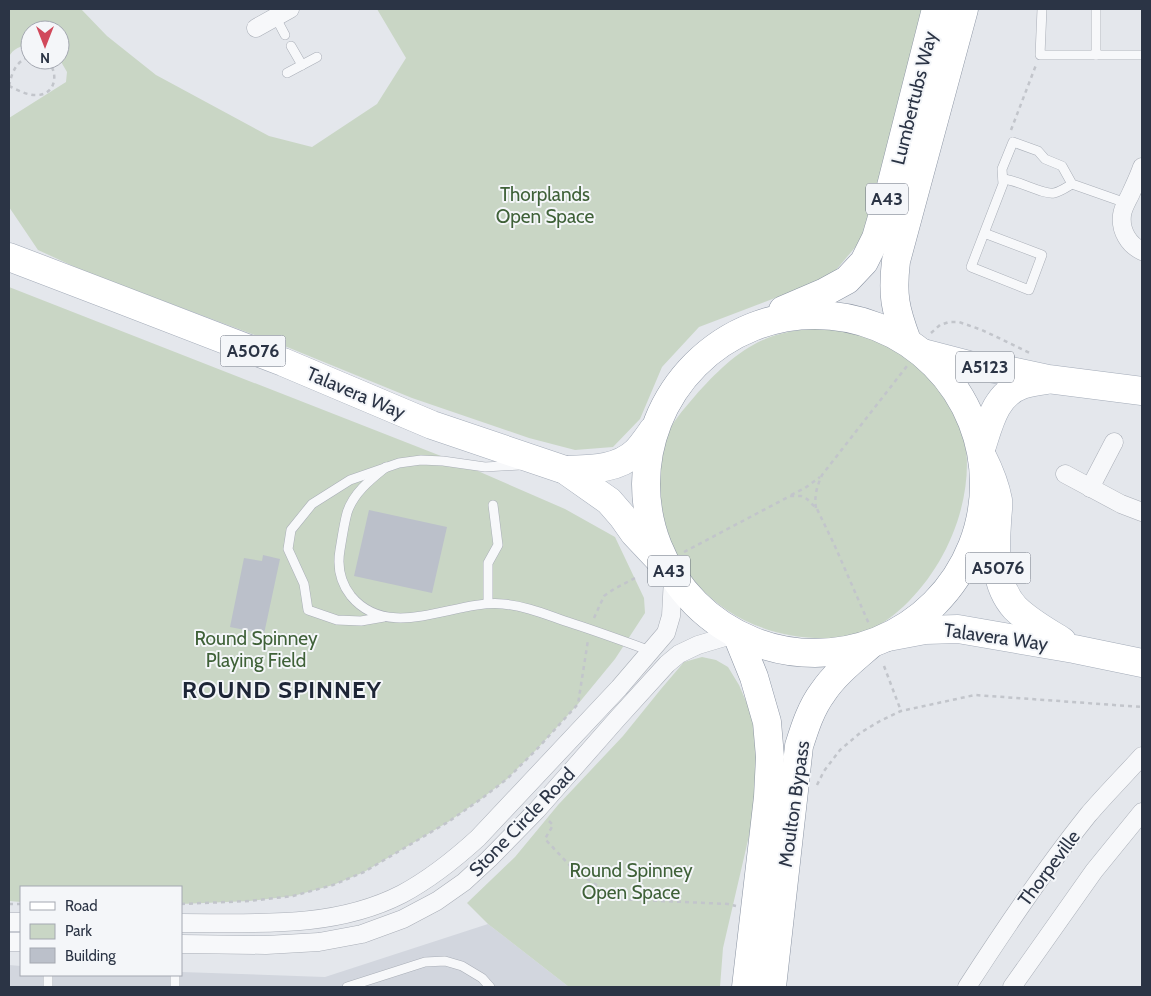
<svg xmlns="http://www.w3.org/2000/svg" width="1151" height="996" viewBox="0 0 1151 996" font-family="Cabin,sans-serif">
  <rect width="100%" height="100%" fill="#e4e7ec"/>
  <path fill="#d2d6de" d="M 488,924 L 569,987 L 9,987 L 9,965 L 21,966 L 21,975 L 181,975 L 181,972 L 325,977 Z"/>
  <g fill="#c9d6c5">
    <path d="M 9,9 L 81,9 L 107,36 L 156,75 L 269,136 L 312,147 L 377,104 L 406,58 L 377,9 L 924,9 L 863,238 L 830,277 L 699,327 L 662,367 L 640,419 L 613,447 L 575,450 L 529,438 L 412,398 L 287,347 L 88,273 L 38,250 L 9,207 L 9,118 L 66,82 L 67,72 L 60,60 L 60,30 L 30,30 L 30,45 C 22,45 12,49 9,57 Z"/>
    <path d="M 9,287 L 464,465 L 565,509 L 615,537 L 644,598 L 645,613 L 615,659 L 578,704 L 538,748 L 507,779 L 481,799 L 448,822 L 364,872 L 333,885 L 293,896 L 249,901 L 181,904 L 181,887 L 21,887 L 21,902 L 9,901 Z"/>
    <path d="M 823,328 C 833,329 843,329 852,331 C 890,340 939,370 955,406 C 985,473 955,558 904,606 C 892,617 879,627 864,632 C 853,636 841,637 830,638 C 748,641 675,591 662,508 C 658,487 658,460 665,440 C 671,423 683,410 695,396 C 718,370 745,343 780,334 C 794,330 809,329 823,328 Z"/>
    <path d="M 702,657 L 716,660 L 728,667 L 739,685 L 754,720 L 758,772 L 758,797 L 723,948 L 720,987 L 569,987 L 488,924 L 467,903 L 515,857 L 558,805 L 623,736 L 661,689 L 684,662 Z"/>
  </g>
  <g fill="#bbc0ca">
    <path d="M 369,510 L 447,527 L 432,593 L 354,576 Z"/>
    <path d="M 263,555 L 280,559 L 264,634 L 230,627 L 244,558 L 262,561 Z"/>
  </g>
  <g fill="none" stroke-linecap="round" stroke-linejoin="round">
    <defs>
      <g id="lane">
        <path d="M 1042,9 L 1040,55 L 1142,55"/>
        <path d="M 1096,9 L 1096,55"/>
        <path d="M 275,16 L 285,35"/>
        <path d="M 291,46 L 302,65"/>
        <path d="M 287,73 L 317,57"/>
        <path d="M 1003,179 C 1018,180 1043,195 1054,193 C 1060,192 1067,187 1072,184"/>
        <path d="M 984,233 L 1042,255 L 1029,290 L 971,267 L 1003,184 L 1002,169 L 1013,142 L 1038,151 L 1045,159 L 1062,166 L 1072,184 L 1126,203"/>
        <path d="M 386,467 C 371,479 353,493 347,513 C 344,524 342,538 340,550 C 337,567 340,582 351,596 C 390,643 455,599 503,604 C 526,606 547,615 568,622 C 596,631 623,641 651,651"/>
        <path d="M 488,603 L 488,563 L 498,545 L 493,505"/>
        <path d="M 384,617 L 361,621 L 337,620 L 308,610 L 304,584 L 288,549 L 291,530 L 312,504 L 350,480 L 399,463 L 421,460 L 443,461 L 485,467 L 520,465"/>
        <path d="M 175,975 L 175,987"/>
        <path d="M 48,987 L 48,975"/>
        <path d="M 347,987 L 425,962 L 445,961 L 462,966 L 482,978 L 490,987"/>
      </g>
      <g id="street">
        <path d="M 256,28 L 290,9"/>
        <path d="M 1142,167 C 1139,176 1135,184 1131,193 C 1128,200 1123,207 1122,215 C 1120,231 1129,245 1142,251"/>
        <path d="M 1065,474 L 1121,504 L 1142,512"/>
        <path d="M 1090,488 L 1114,442"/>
        <path d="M 9,922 L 21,922"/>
        <path d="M 181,923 C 255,923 334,929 402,894 C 430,879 455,859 478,838 L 619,688 L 666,633 L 671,616 L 673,578"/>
        <path d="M 9,942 L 21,942"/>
        <path d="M 181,944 L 266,945 L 319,942 L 362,934 L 403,919 L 437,901 L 464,882 L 489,859 L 537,810 L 617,719 L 667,664 L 679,654 L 698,645 L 735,634"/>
        <path d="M 967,987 C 1005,928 1044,870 1088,815 C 1105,795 1124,776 1142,756"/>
        <path d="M 1012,987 L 1094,871 L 1142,812"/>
      </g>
      <g id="primary">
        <path d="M 9,257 L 119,299 L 283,362 L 432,425 L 565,470 L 609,501 L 622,516 L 634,533 L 667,568"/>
        <path d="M 923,353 L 973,366 L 1011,371 L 1048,379 L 1142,391"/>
        <path d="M 981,449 C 989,425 995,394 1022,385 C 1030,382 1038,381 1046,380"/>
        <path d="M 982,456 C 989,470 995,484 998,500 C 999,507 997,515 997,523 C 995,551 994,585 1015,608 C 1029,622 1046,631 1062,641"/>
        <path d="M 565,470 C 589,469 617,470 636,452 C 642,446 648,437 653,430"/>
        <path d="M 888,637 L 925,630 L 958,629 L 1074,649 L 1142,663"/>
      </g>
      <g id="highway">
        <path d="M 783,310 L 825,292 L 847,280 L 864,262 L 876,238 L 890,190 L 936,9"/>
        <circle cx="815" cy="484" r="169"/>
        <path d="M 907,341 C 895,309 892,295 896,261 L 964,9"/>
        <path d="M 737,635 L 754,677 L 767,722 L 770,757 L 768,797 L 746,987"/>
        <path d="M 772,987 L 799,746 C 805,727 811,708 823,692 C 835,674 854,659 870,645"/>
      </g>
    </defs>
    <use href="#lane" stroke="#a9aeb7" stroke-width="10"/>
    <use href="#street" stroke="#a9aeb7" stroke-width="19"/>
    <use href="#primary" stroke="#a3abb8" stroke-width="29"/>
    <use href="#highway" stroke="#8b94a3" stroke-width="29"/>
    <g stroke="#c2c5cb" stroke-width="2.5" stroke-dasharray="4 4" stroke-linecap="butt">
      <path d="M 9,86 C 18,90 28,96 38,95 C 57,94 59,70 46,60"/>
      <path d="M 1011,130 L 1036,65"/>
      <path d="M 931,333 L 940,325 L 949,322 L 959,322 L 982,330 L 1030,353"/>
      <path d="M 791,495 L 805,488 L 820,477"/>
      <path d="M 816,508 C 814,496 817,486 822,475 L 907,366"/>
      <path d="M 684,552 L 790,496 L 801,496 L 807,499 L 817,509 L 834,544 L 869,624"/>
      <path d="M 594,618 L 604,596 L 614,589 L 635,578"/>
      <path d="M 884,666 L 901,711"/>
      <path d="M 817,785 L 824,771 L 840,750 L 860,733 L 880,721 L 901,711 L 975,695 L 1142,707"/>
      <path d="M 549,821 L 553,825 L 545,839 L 575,871 L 618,899 L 728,904 L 736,906"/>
      <path d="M 9,904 L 21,904"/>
      <path d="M 181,904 L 249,901 L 293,896 L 333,885 L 364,872 L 448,822 L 481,799 L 507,779 L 538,748 L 578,704 L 588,640"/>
    </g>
    <use href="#lane" stroke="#f7f8fa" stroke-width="9"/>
    <use href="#street" stroke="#f7f8fa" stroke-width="18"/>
    <use href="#primary" stroke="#fff" stroke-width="28"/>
    <use href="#highway" stroke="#fff" stroke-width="28"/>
    <path stroke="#c2c5cb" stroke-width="2.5" stroke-dasharray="4 4" stroke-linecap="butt" d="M 9,86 C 12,72 16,61 30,57"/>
  </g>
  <g text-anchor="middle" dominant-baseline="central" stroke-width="4" stroke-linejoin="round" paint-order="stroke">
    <g fill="#f4f6f9" stroke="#676e7b" stroke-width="1">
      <rect x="866" y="183.5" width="42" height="31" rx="4"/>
      <rect x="220.5" y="335.5" width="65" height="31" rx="4"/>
      <rect x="956" y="351.5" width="58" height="31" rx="4"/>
      <rect x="965.5" y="552.5" width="65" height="31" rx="4"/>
      <rect x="648" y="555.5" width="42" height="31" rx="4"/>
    </g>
    <g font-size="18" font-weight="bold" fill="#2b3445">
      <text x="887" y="199">A43</text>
      <text x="253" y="351">A5076</text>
      <text x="985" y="367">A5123</text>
      <text x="998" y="568">A5076</text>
      <text x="669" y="571">A43</text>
    </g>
    <g font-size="19" fill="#2b3445" stroke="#f4f6f9">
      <text transform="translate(914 98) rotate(-76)">Lumbertubs Way</text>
      <text transform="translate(356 393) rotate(23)">Talavera Way</text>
      <text transform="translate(996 637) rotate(8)">Talavera Way</text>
      <text transform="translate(794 804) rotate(-82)">Moulton Bypass</text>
      <text transform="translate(522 822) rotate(-46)">Stone Circle Road</text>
      <text transform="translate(1049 868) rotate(-53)">Thorpeville</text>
    </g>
    <g font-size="19" fill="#3f6138" stroke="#f4f6f9">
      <text x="545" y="194">Thorplands<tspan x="545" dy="22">Open Space</tspan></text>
      <text x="256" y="638">Round Spinney<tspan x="256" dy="22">Playing Field</tspan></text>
      <text x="631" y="870">Round Spinney<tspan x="631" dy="22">Open Space</tspan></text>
    </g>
    <g font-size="24" font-weight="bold" letter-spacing="1" fill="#1d2536" stroke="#f4f6f9">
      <text x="282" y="689">ROUND SPINNEY</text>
    </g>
  </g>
  <rect width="1151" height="996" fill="none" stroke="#2b3445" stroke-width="20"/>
  <rect x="20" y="886" width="162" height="90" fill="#f4f6f9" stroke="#a4a8b1"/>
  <rect x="30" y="902" width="25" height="8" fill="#ffffff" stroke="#a4a8b1"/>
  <text x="65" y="911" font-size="15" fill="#2b3445">Road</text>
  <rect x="30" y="924" width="25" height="15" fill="#c9d6c5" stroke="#a4a8b1"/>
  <text x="65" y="936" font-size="15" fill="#2b3445">Park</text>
  <rect x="30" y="948" width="25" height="15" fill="#bbc0ca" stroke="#a4a8b1"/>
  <text x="65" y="961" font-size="15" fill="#2b3445">Building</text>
  <g transform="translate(45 45) rotate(180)"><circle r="24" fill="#f4f6f9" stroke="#a4a8b1"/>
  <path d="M0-4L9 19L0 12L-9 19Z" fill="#d1495b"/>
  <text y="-8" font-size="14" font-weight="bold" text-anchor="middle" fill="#2b3445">N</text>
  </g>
</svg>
